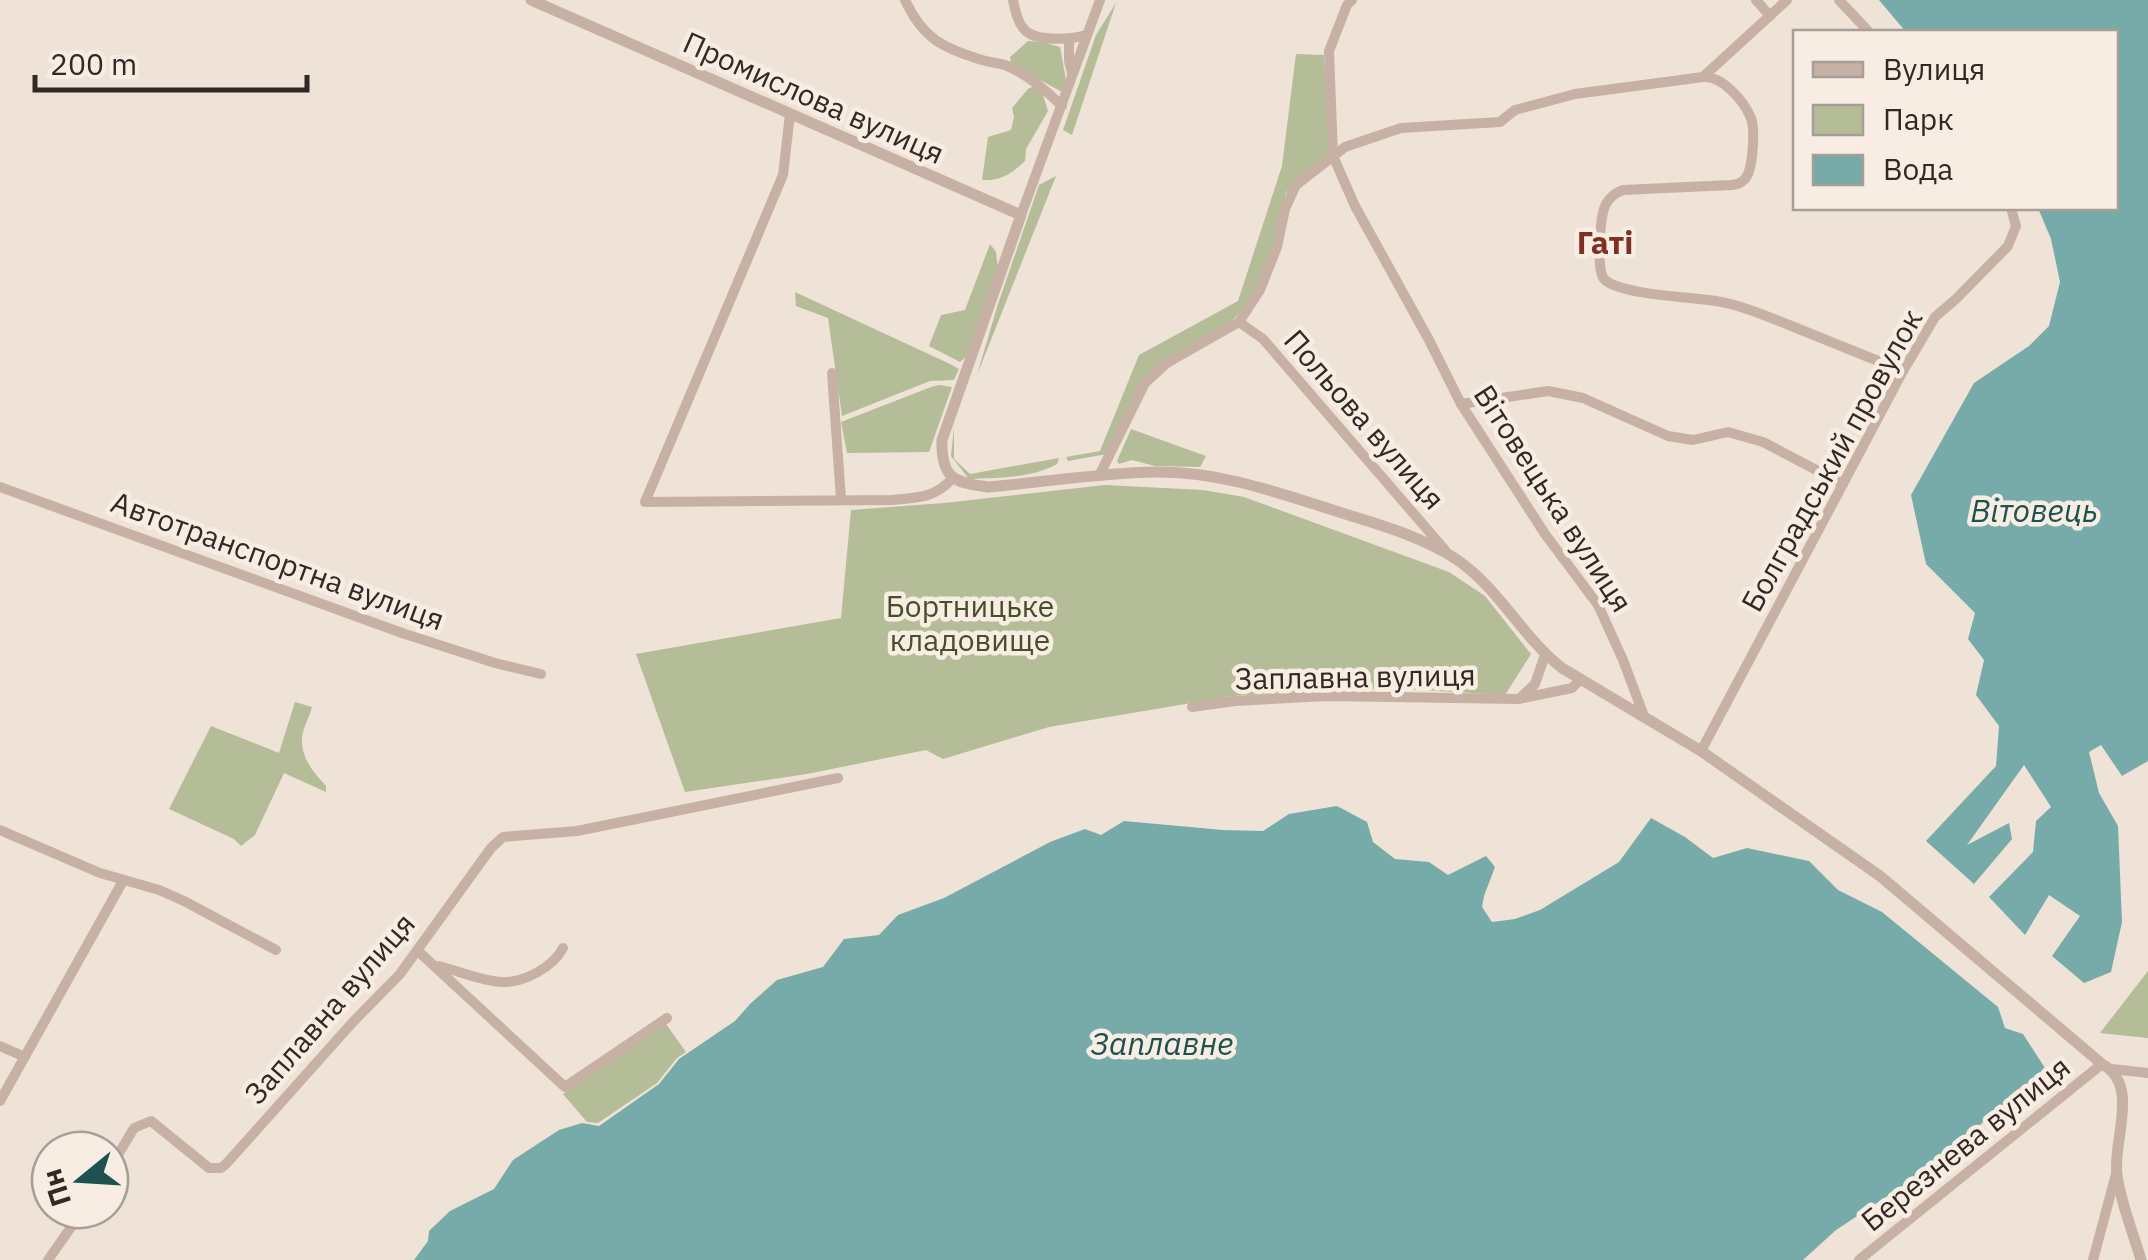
<svg xmlns="http://www.w3.org/2000/svg" width="2148" height="1260" viewBox="0 0 2148 1260" font-family="'IBM Plex Sans',sans-serif">
  <rect width="100%" height="100%" fill="#efe2d7"/>
  <g fill="#b4bd98">
    <path d="M 1116,3 L 1072,135 L 1063,130 L 1096,35 Z"/>
    <path d="M 1028,41 L 1042,42 L 1060,47 L 1066,80 L 1062,92 L 1011,64 L 1010,57 Z"/>
    <path d="M 1296,54 L 1324,55 L 1329,153 L 1294,183 L 1286,193 L 1275,246 L 1258,285 L 1246,306 L 1228,325 L 1143,381 L 1107,454 L 1068,461 L 1066,457 L 1100,451 L 1139,355 L 1238,301 L 1282,166 Z"/>
    <path d="M 1034,86 L 1042,92 L 1048,111 L 1026,149 L 1025,161 C 1011,174 1001,181 982,180 L 988,137 L 1011,130 L 1014,117 L 1012,108 L 1028,89 Z"/>
    <path d="M 1056,176 L 977,375 L 998,304 L 1039,185 Z"/>
    <path d="M 990,244 L 996,252 L 998,270 L 967,356 L 960,362 L 929,346 L 941,315 L 965,310 Z"/>
    <path d="M 795,292 L 950,364 L 959,369 L 954,380 L 930,381 L 842,416 L 828,318 L 796,306 Z"/>
    <path d="M 939,385 L 952,387 L 929,452 L 847,453 L 841,422 L 931,387 Z"/>
    <path d="M 954,427 L 954,459 L 970,474 L 1059,458 L 1057,464 C 1030,479 999,477 969,479 L 951,456 Z"/>
    <path d="M 1131,429 L 1206,456 L 1200,467 L 1155,466 L 1132,460 L 1119,464 L 1117,461 Z"/>
    <path d="M 1105,485 L 1203,490 L 1244,497 L 1449,572 L 1485,596 L 1531,654 L 1505,695 L 1389,688 L 1233,696 L 1049,727 L 943,759 L 926,750 L 807,774 L 685,792 L 636,654 L 841,618 L 851,510 L 944,503 Z"/>
    <path d="M 295,702 L 312,707 C 310,715 305,724 303,732 C 298,754 312,771 326,786 L 326,792 L 284,773 L 255,835 L 241,846 L 234,839 L 169,809 L 211,726 L 279,753 Z"/>
    <path d="M 2148,971 L 2148,1038 L 2100,1033 Z"/>
    <path d="M 666,1024 L 686,1052 L 677,1058 L 657,1083 L 598,1123 L 587,1122 L 563,1094 Z"/>
  </g>
  <g fill="#77aba9">
    <path d="M 1879,0 L 2148,0 L 2148,761 L 2122,776 L 2101,745 L 2089,752 L 2099,793 L 2118,826 L 2122,922 L 2111,972 L 2084,983 L 2052,956 L 2080,916 L 2049,895 L 2025,935 L 1989,897 L 2033,852 L 2036,821 L 2051,807 L 2024,765 L 1967,845 L 2009,823 L 2012,839 L 1974,884 L 1926,841 L 1996,766 L 1999,726 L 1976,695 L 1984,660 L 1968,639 L 1975,613 L 1926,564 L 1911,495 L 1974,383 L 2029,346 L 2049,326 L 2060,282 L 2051,239 L 2038,208 L 2116,208 L 2116,32 L 1906,32 Z"/>
    <path d="M 1337,806 L 1367,822 L 1373,842 L 1395,859 L 1429,862 L 1448,875 L 1486,856 L 1495,867 L 1484,896 L 1482,907 L 1492,922 L 1515,919 L 1540,910 L 1619,862 L 1651,818 L 1685,837 L 1713,858 L 1747,848 L 1809,861 L 1838,890 L 1882,912 L 1998,1007 L 2005,1028 L 2023,1034 L 2045,1068 L 1933,1166 L 1836,1230 L 1803,1260 L 414,1260 L 428,1241 L 429,1231 L 450,1211 L 494,1189 L 513,1160 L 559,1130 L 582,1123 L 599,1126 L 659,1084 L 679,1059 L 735,1021 L 750,1004 L 777,980 L 823,967 L 844,939 L 879,935 L 898,915 L 944,898 L 1050,842 L 1085,829 L 1101,835 L 1124,821 L 1223,830 L 1263,831 L 1289,814 Z"/>
  </g>
  <g fill="none" stroke-linecap="round" stroke-linejoin="round">
    <g stroke="#c7b1a4" stroke-width="10">
      <path d="M 905,0 C 923,39 943,48 982,60 C 989,62 998,63 1005,65 C 1027,74 1046,90 1062,106"/>
      <path d="M 1013,0 C 1015,10 1018,25 1027,32 C 1040,42 1072,39 1087,35"/>
      <path d="M 1352,0 L 1347,5 L 1329,51 L 1333,156 L 1355,206 L 1429,340 L 1461,404 L 1545,534 L 1598,605 L 1623,660 L 1644,716"/>
      <path d="M 1756,0 L 1770,16"/>
      <path d="M 1839,0 L 1869,32"/>
      <path d="M 1069,40 L 1069,61 L 1072,73"/>
      <path d="M 1704,77 C 1722,76 1743,100 1750,116 C 1756,127 1753,170 1745,179 C 1740,184 1737,184 1731,185 L 1623,190 C 1615,193 1610,197 1606,204 C 1600,215 1596,270 1604,279 C 1619,295 1693,297 1716,301 C 1741,305 1766,316 1789,325 C 1827,340 1865,356 1903,371"/>
      <path d="M 790,114 L 783,175 L 645,502 L 892,500 C 920,497 933,499 953,478"/>
      <path d="M 1021,215 L 1100,0"/>
      <path d="M 1239,322 L 1263,339 L 1445,550"/>
      <path d="M 832,373 L 841,499"/>
      <path d="M 1461,404 L 1548,391 L 1583,398 L 1668,436 L 1693,440 L 1728,432 L 1763,442 L 1843,484"/>
      <path d="M 1099,476 L 1145,383 L 1167,363 L 1239,322 L 1260,290 L 1277,247 L 1285,209 L 1296,185 L 1345,147 L 1401,128 L 1500,122 L 1515,110 L 1575,94 L 1703,77 L 1787,0"/>
      <path d="M 0,487 L 402,633 L 495,663 L 541,674"/>
      <path d="M 1519,699 L 1535,684 L 1545,655"/>
      <path d="M 1192,707 L 1235,701 L 1327,696 L 1518,699 L 1572,688 L 1581,679"/>
      <path d="M 1701,751 L 1903,371 L 1935,317 L 1956,299 L 2008,246 L 2016,226 L 2011,208"/>
      <path d="M 0,830 L 100,873 L 159,890 L 184,901 L 276,950"/>
      <path d="M 418,951 L 565,1087 L 667,1018"/>
      <path d="M 439,966 C 459,971 482,981 502,982 C 524,983 553,967 563,948"/>
      <path d="M 0,1046 L 25,1057"/>
      <path d="M 2112,1069 L 2148,1073"/>
      <path d="M 0,1101 L 123,881"/>
      <path d="M 110,1168 L 134,1128 L 151,1121 L 209,1168 L 221,1168 L 226,1164 L 352,1023 L 400,974 L 491,848 L 503,837 L 577,831 L 838,778"/>
      <path d="M 48,1260 L 83,1210"/>
      <path d="M 1859,1260 L 2102,1064"/>
      <path d="M 2093,1260 L 2116,1174"/>
    </g>
    <path stroke="#c7b1a4" stroke-width="11" d="M 531,0 L 1021,215 L 942,440 C 941,478 954,483 988,487 C 1044,482 1100,473 1156,472 C 1220,471 1282,494 1342,513 C 1380,525 1423,537 1456,559 C 1499,588 1522,637 1562,668 L 1701,751 L 1880,876 L 2102,1064 C 2141,1085 2112,1141 2117,1175 C 2121,1204 2133,1232 2141,1260"/>
  </g>
  <g text-anchor="middle" dominant-baseline="central" stroke-width="9" stroke-linejoin="round" paint-order="stroke">
    <g font-size="30" fill="#322825" stroke="#f8ede3">
      <text transform="translate(814 97) rotate(24)">Промислова вулиця</text>
      <text transform="translate(1365 419) rotate(49)">Польова вулиця</text>
      <text transform="translate(1831 460) rotate(-61)">Болградський провулок</text>
      <text transform="translate(1554 498) rotate(57)">Вітовецька вулиця</text>
      <text transform="translate(278 560) rotate(20)">Автотранспортна вулиця</text>
      <text transform="translate(1355 676) rotate(-1)">Заплавна вулиця</text>
      <text transform="translate(329 1008) rotate(-49)">Заплавна вулиця</text>
      <text transform="translate(1965 1143) rotate(-39)">Березнева вулиця</text>
    </g>
    <g font-size="30" fill="#454f2a" stroke="#f8ede3">
      <text x="970" y="605">Бортницьке<tspan x="970" dy="34">кладовище</tspan></text>
    </g>
    <g font-size="32" font-weight="bold" fill="#7e3122" stroke="#f8ede3">
      <text x="1605" y="242">Гаті</text>
    </g>
    <g font-size="32" font-style="italic" fill="#1d5251" stroke="#f8ede3">
      <text x="2034" y="510">Вітовець</text>
      <text x="1162" y="1043">Заплавне</text>
    </g>
  </g>
  <rect x="1793" y="30" width="325" height="180" fill="#f8ede3" stroke="#a99e97" stroke-width="2.5"/>
  <rect x="1813" y="62" width="50" height="15" fill="#c7b1a4" stroke="#a99e97" stroke-width="2.5"/>
  <text x="1883" y="80" font-size="30" fill="#322825">Вулиця</text>
  <rect x="1813" y="105" width="50" height="30" fill="#b4bd98" stroke="#a99e97" stroke-width="2.5"/>
  <text x="1883" y="130" font-size="30" fill="#322825">Парк</text>
  <rect x="1813" y="155" width="50" height="30" fill="#77aba9" stroke="#a99e97" stroke-width="2.5"/>
  <text x="1883" y="180" font-size="30" fill="#322825">Вода</text>
  <g transform="translate(80 1180) rotate(252)"><circle r="48" fill="#f8ede3" stroke="#a99e97" stroke-width="2.5"/>
  <path d="M0-8L18 38L0 25L-18 38Z" fill="#1d5251"/>
  <text y="-15" font-size="28" font-weight="bold" text-anchor="middle" fill="#322825">Пн</text>
  </g>
  <path d="M35 75v15h272v-15" fill="none" stroke="#322825" stroke-width="5"/>
  <text x="50" y="75" font-size="30" fill="#322825" stroke="#f8ede3" stroke-width="8" paint-order="stroke">200 m</text>
</svg>
